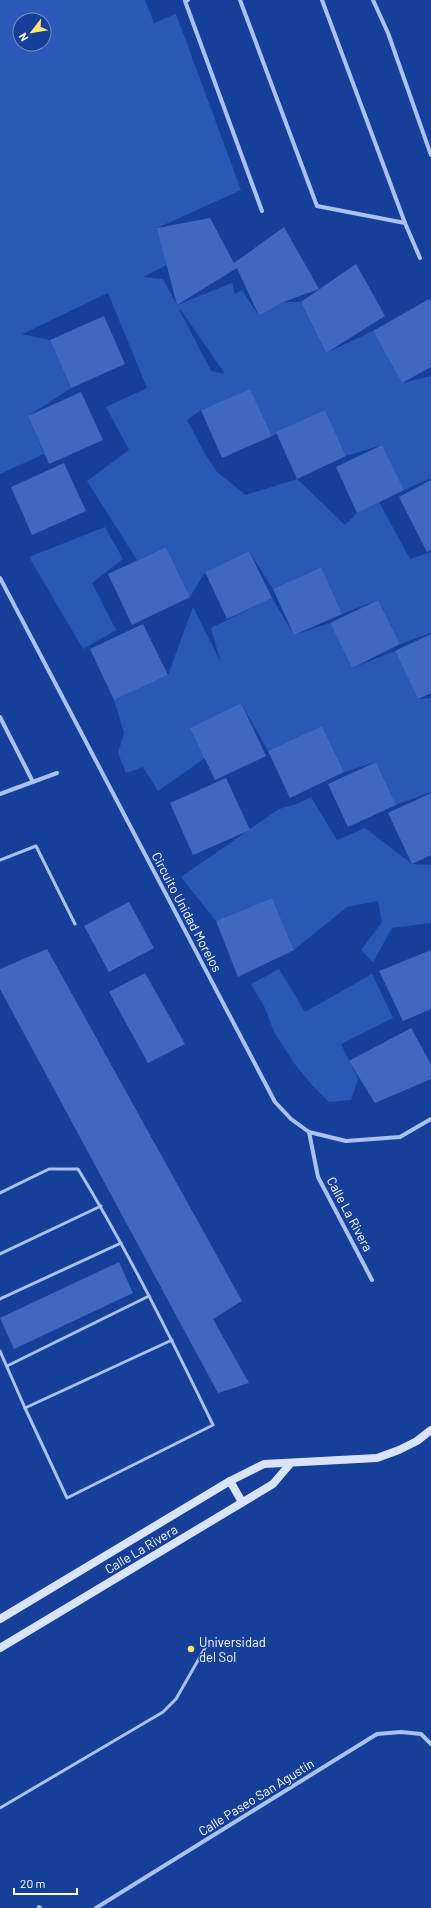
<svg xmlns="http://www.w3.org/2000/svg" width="431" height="1908" viewBox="0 0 431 1908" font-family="Barlow,sans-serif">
  <rect width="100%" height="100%" fill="#163f99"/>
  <g fill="#2a58b7" fill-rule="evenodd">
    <path d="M 0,0 L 145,0 L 154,23 L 176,14 L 241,190 L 157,228 L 169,264 L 143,277 L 163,279 L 177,305 L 232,283 L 235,294 L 242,290 L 259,316 L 283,302 L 301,302 L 326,353 L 373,331 L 402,383 L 431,376 L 431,478 L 404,490 L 382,445 L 346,456 L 325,410 L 272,436 L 250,389 L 201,410 L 187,420 L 204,452 L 217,472 L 246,495 L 297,479 L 345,525 L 357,513 L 379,502 L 410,559 L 431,552 L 431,633 L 400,644 L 378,600 L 342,614 L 320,567 L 273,589 L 249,551 L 205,572 L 190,597 L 166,547 L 137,560 L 87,481 L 129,450 L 106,407 L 147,388 L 108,293 L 22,334 L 50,340 L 71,388 L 28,416 L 44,454 L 0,474 ZM 20,20 L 44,20 L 44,44 L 20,44 ZM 179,309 L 180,309 L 225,374 L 211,371 Z"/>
    <path d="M 105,527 L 123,559 L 92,583 L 116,630 L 83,649 L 29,557 Z"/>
    <path d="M 272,598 L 294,635 L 330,623 L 352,668 L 395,651 L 418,699 L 431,698 L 431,792 L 396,805 L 376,762 L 344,772 L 322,726 L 268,751 L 241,703 L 201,723 L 205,758 L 158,791 L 143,767 L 126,773 L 118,753 L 124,733 L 114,700 L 168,675 L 193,607 L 221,663 L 211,628 Z"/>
    <path d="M 311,797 L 337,840 L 365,828 L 412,864 L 431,865 L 431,923 L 392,928 L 373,962 L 361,950 L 382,922 L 378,901 L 347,907 L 294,950 L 272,898 L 216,921 L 181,877 L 279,809 L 297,804 Z"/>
    <path d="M 279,969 L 305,1012 L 372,974 L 393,1018 L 341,1044 L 358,1079 L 351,1100 L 329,1102 L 312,1085 L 294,1063 L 274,1032 L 265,1008 L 251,984 Z"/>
  </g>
  <g fill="#3f69c1">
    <path d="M 210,218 L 234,263 L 284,227 L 319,289 L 283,302 L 259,316 L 237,268 L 177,305 L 157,228 Z"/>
    <path d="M 356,264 L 385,316 L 326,353 L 301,302 Z"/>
    <path d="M 429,299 L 431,302 L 431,367 L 402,383 L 373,331 Z"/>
    <path d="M 104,316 L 125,364 L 71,388 L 50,340 Z"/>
    <path d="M 250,389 L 272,436 L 222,458 L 201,410 Z"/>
    <path d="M 81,392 L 103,440 L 49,464 L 28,416 Z"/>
    <path d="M 325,410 L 346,456 L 297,479 L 276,432 Z"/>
    <path d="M 382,445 L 404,490 L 357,513 L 336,467 Z"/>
    <path d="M 64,463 L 86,511 L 32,535 L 11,487 Z"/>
    <path d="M 431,480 L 431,550 L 427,552 L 399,497 Z"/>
    <path d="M 166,547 L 190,597 L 132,625 L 108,574 Z"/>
    <path d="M 249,551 L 272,598 L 227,619 L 205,572 Z"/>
    <path d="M 321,567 L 342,614 L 294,635 L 273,589 Z"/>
    <path d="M 378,600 L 400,644 L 352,668 L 330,623 Z"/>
    <path d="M 143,624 L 168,675 L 114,700 L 90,649 Z"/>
    <path d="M 431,634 L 431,693 L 418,699 L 395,651 Z"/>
    <path d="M 241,703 L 266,756 L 215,780 L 190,728 Z"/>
    <path d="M 322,726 L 344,772 L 290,798 L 268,751 Z"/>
    <path d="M 376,762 L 396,805 L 348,827 L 328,784 Z"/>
    <path d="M 226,778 L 250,830 L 193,855 L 170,803 Z"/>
    <path d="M 431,793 L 431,855 L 412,864 L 388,813 Z"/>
    <path d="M 272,898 L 294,950 L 238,977 L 216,921 Z"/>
    <path d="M 129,902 L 154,948 L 109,972 L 84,926 Z"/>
    <path d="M 47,949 L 242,1301 L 213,1319 L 249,1383 L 218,1393 L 0,989 L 0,969 Z"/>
    <path d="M 431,950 L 431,1009 L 403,1021 L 379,971 Z"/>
    <path d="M 145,973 L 185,1044 L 148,1063 L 109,992 Z"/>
    <path d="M 411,1028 L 431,1064 L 431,1079 L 375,1103 L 349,1061 Z"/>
    <path d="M 119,1262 L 133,1293 L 14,1349 L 0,1318 Z"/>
  </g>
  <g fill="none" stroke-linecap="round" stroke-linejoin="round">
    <g stroke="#aac2f2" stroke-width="3">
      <path d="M 0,860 L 36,846 L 75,924"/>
      <path d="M 0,1193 L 49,1169 L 78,1169 C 128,1251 171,1338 213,1425 L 67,1498 L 25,1408 L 172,1340"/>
      <path d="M 0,1254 L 101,1206"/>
      <path d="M 0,1299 L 121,1243"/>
      <path d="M 0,1351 L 25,1408"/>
      <path d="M 7,1366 L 149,1296"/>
      <path d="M 0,1808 L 163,1712 L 176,1699 L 205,1648"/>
    </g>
    <g stroke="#aac2f2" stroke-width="4">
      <path d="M 188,0 L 185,1 L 262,211"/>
      <path d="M 240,0 L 317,206 L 405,223"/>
      <path d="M 322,0 L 405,223 L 420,258"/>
      <path d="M 373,0 L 388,33 L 431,155"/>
      <path d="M 0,578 L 275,1102 L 291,1119 L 309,1132 L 346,1141 L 400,1137 L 431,1119"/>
      <path d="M 0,717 L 33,782"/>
      <path d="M 0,794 L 57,773"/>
      <path d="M 309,1132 L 318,1177 L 372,1280"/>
      <path d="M 39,1907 L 40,1908"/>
      <path d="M 96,1908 L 377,1734 L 401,1732 L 421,1734 L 431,1744"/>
    </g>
    <g stroke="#d9e4fc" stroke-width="8">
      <path d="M 230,1481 L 242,1502"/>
      <path d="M 0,1619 L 230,1481 L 264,1464 L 377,1458 L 399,1450 L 417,1441 L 431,1430"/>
      <path d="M 0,1648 L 273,1484 L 290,1464"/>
    </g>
  </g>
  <circle fill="#ffe66b" stroke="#163f99" stroke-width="1.5" cx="191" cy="1649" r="4"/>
  <g text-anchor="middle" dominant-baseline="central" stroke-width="3" stroke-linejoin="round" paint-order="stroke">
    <g font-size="13" fill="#fff" stroke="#163f99">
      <text transform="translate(187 912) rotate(62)">Circuito Unidad Morelos</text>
      <text transform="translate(350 1214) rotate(62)">Calle La Rivera</text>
      <text transform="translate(141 1549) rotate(-31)">Calle La Rivera</text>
      <text transform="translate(256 1797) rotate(-32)">Calle Paseo San Agustín</text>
    </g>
    <g font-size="13" fill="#fff" stroke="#163f99" text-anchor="start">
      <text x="199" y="1642">Universidad<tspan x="199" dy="15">del Sol</tspan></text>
    </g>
  </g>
  <g transform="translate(32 32) rotate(239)"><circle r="19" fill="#163f99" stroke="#738cc2"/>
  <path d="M0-3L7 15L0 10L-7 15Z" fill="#ffe66b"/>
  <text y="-6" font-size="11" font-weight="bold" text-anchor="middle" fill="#ffffff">N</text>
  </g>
  <path d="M14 1888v6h63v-6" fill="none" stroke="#ffffff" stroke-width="2"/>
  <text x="20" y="1888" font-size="12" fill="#ffffff" stroke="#163f99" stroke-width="3" paint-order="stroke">20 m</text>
</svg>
